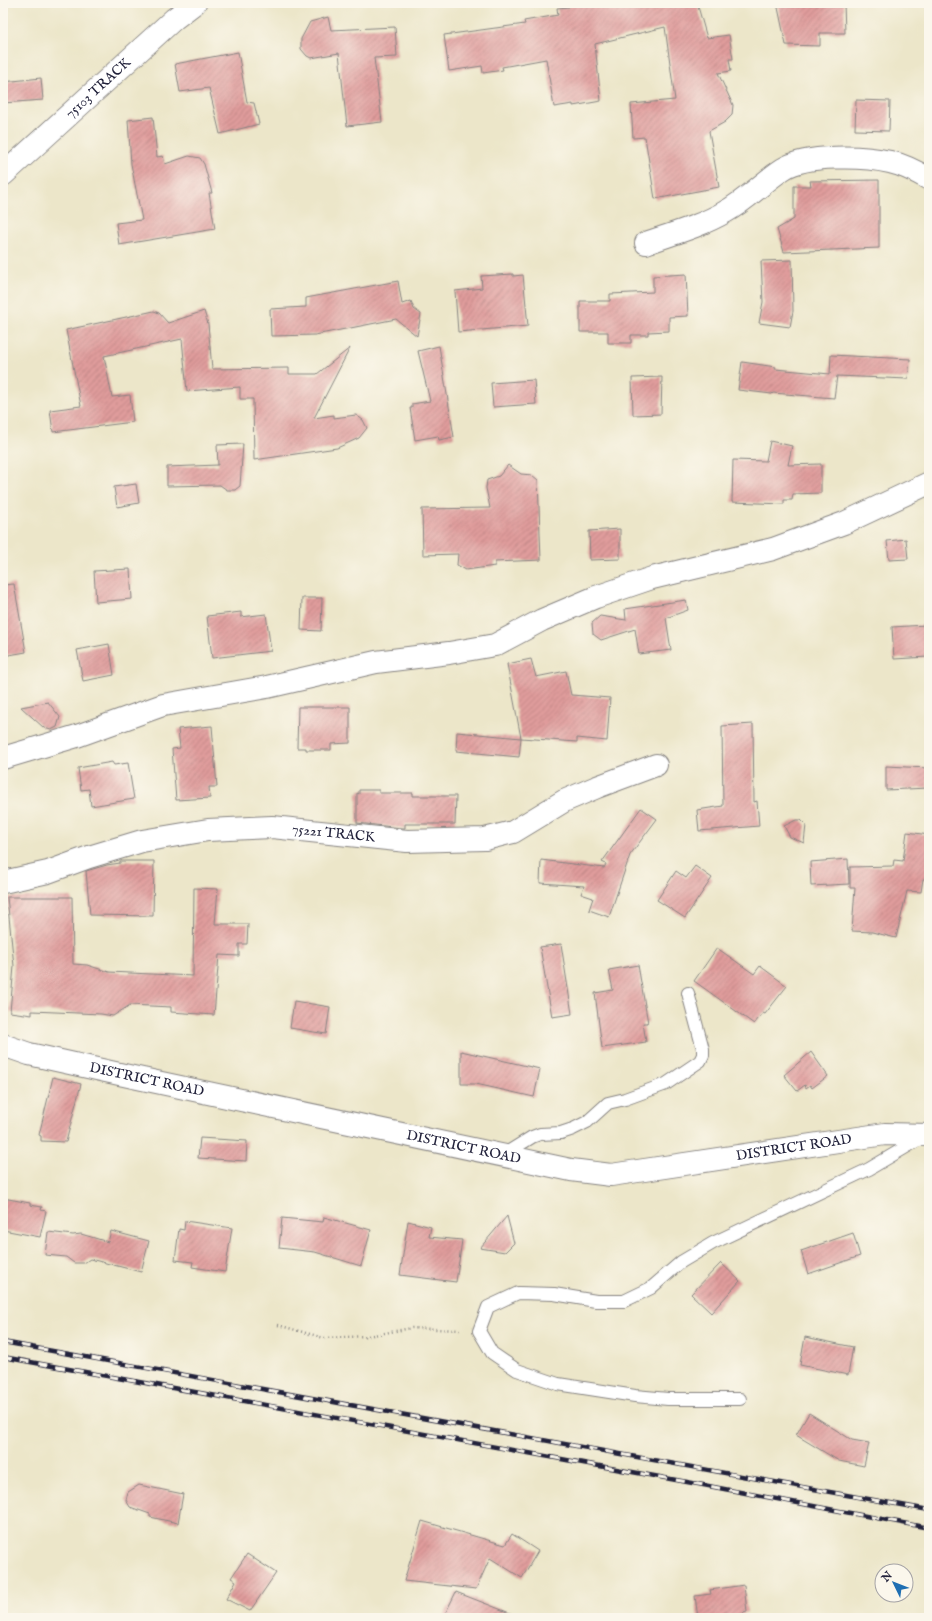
<svg xmlns="http://www.w3.org/2000/svg" width="932" height="1621" viewBox="0 0 932 1621" font-family="'IM FELL English',serif">
  <defs>
    <pattern id="building-hatch" width="6" height="6" patternUnits="userSpaceOnUse"><rect width="6" height="6" fill="#e09c9b"/><path d="M-1 1l2-2M0 6l6-6M5 7l2-2" fill="none" stroke="#b57f80"/></pattern>
  </defs>
  <rect width="100%" height="100%" fill="#fbf7ec"/>
  <filter id="ink" filterUnits="userSpaceOnUse"><feTurbulence type="fractalNoise" baseFrequency=".025" numOctaves="2"/><feDisplacementMap in="SourceGraphic" scale="8" xChannelSelector="R" yChannelSelector="G"/><feConvolveMatrix kernelMatrix="1 2 1 2 8 2 1 2 1" color-interpolation-filters="sRGB"/></filter>
  <filter id="wash" filterUnits="userSpaceOnUse"><feTurbulence type="fractalNoise" baseFrequency=".012" numOctaves="4" result="noise"/><feDisplacementMap in="SourceGraphic" scale="16" xChannelSelector="R" yChannelSelector="G"/><feGaussianBlur stdDeviation="0.9" result="paint"/><feColorMatrix in="noise" values="0 0 0 0 0 0 0 0 0 0 0 0 0 0 0 0 0 1.4 0 .05"/><feComposite in="paint" operator="in"/></filter>
  <g filter="url(#wash)">
    <rect width="100%" height="100%" fill="#ece6c9"/>
    <g id="blocks">
      <g fill="url(#building-hatch)">
        <path d="M 569,3 L 697,3 L 707,38 L 729,35 L 733,59 L 729,59 L 731,71 L 718,73 L 733,105 L 732,115 L 725,122 L 709,131 L 719,187 L 655,199 L 645,137 L 633,138 L 631,104 L 675,100 L 665,27 L 595,44 L 601,101 L 573,106 L 573,104 L 554,107 L 546,59 L 502,67 L 503,70 L 483,73 L 482,66 L 449,71 L 444,35 L 525,24 L 524,21 L 558,15 L 557,8 L 569,7 Z"/>
        <path d="M 777,3 L 844,3 L 845,33 L 820,33 L 820,46 L 786,45 Z"/>
        <path d="M 328,17 L 331,30 L 395,27 L 397,57 L 374,58 L 382,122 L 347,126 L 339,53 L 311,58 L 307,56 L 301,49 L 301,39 L 310,22 Z"/>
        <path d="M 238,52 L 247,102 L 254,103 L 259,124 L 220,134 L 209,88 L 180,92 L 175,64 Z"/>
        <path d="M 41,78 L 43,100 L 3,103 L 3,82 Z"/>
        <path d="M 856,100 L 890,101 L 889,131 L 855,130 Z"/>
        <path d="M 153,117 L 157,157 L 163,156 L 165,164 L 189,156 L 200,158 L 204,164 L 212,193 L 209,193 L 215,229 L 119,245 L 116,223 L 142,220 L 131,164 L 128,120 Z"/>
        <path d="M 879,180 L 879,248 L 784,252 L 777,229 L 794,219 L 794,186 L 811,186 L 810,181 Z"/>
        <path d="M 792,260 L 793,311 L 790,327 L 759,323 L 763,302 L 761,261 Z"/>
        <path d="M 513,274 L 513,276 L 523,275 L 528,326 L 458,332 L 455,291 L 482,288 L 481,276 Z"/>
        <path d="M 686,274 L 688,316 L 669,317 L 669,331 L 648,332 L 648,335 L 631,335 L 631,343 L 608,343 L 608,332 L 580,332 L 580,301 L 610,301 L 610,294 L 653,292 L 653,276 Z"/>
        <path d="M 398,281 L 402,304 L 411,301 L 414,309 L 421,314 L 417,336 L 396,319 L 315,335 L 271,336 L 270,309 L 306,307 L 306,298 Z"/>
        <path d="M 154,311 L 159,313 L 168,323 L 204,311 L 208,324 L 212,369 L 289,368 L 289,374 L 317,374 L 350,348 L 314,418 L 334,415 L 334,418 L 356,415 L 363,420 L 367,428 L 359,438 L 337,448 L 254,460 L 253,399 L 240,399 L 240,387 L 187,391 L 182,339 L 104,356 L 112,397 L 130,395 L 133,422 L 53,432 L 50,410 L 81,406 L 66,330 Z"/>
        <path d="M 439,346 L 454,437 L 439,440 L 438,436 L 415,440 L 410,408 L 412,408 L 412,404 L 430,401 L 418,351 Z"/>
        <path d="M 831,355 L 910,359 L 908,379 L 837,376 L 834,398 L 773,393 L 772,394 L 738,390 L 742,362 L 776,367 L 775,369 L 830,374 Z"/>
        <path d="M 662,377 L 661,414 L 633,415 L 632,378 Z"/>
        <path d="M 534,380 L 536,404 L 493,407 L 491,383 Z"/>
        <path d="M 770,441 L 792,446 L 788,465 L 821,464 L 821,493 L 793,494 L 792,500 L 784,500 L 784,504 L 732,502 L 733,460 L 766,461 Z"/>
        <path d="M 243,444 L 240,486 L 235,490 L 227,490 L 220,485 L 167,486 L 167,467 L 218,465 L 217,445 Z"/>
        <path d="M 508,465 L 521,474 L 532,475 L 538,480 L 541,560 L 495,562 L 495,566 L 466,570 L 457,565 L 458,554 L 423,555 L 422,509 L 490,508 L 486,488 L 487,480 L 499,476 Z"/>
        <path d="M 136,484 L 139,503 L 117,507 L 114,487 Z"/>
        <path d="M 620,529 L 620,559 L 590,560 L 589,531 Z"/>
        <path d="M 906,539 L 908,559 L 889,560 L 887,541 Z"/>
        <path d="M 130,569 L 132,599 L 96,602 L 94,571 Z"/>
        <path d="M 14,584 L 26,652 L 3,656 L 3,585 Z"/>
        <path d="M 302,598 L 322,598 L 321,631 L 301,630 Z"/>
        <path d="M 686,600 L 688,610 L 666,618 L 671,650 L 639,654 L 635,629 L 601,640 L 593,634 L 592,623 L 600,616 L 626,620 L 625,609 Z"/>
        <path d="M 241,612 L 241,617 L 266,614 L 271,651 L 212,658 L 207,616 Z"/>
        <path d="M 926,625 L 929,626 L 928,657 L 894,659 L 892,627 Z"/>
        <path d="M 109,644 L 114,675 L 83,681 L 77,650 Z"/>
        <path d="M 531,659 L 536,677 L 566,671 L 571,695 L 610,698 L 607,741 L 577,738 L 577,742 L 521,738 L 507,664 Z"/>
        <path d="M 48,702 L 60,717 L 57,727 L 51,730 L 44,728 L 21,707 Z"/>
        <path d="M 298,707 L 350,707 L 350,743 L 331,744 L 331,750 L 306,750 L 306,748 L 297,748 Z"/>
        <path d="M 753,724 L 754,802 L 757,801 L 759,826 L 699,831 L 697,810 L 723,806 L 722,726 Z"/>
        <path d="M 212,726 L 217,787 L 209,787 L 210,798 L 176,800 L 172,749 L 180,748 L 178,729 Z"/>
        <path d="M 457,732 L 521,738 L 519,757 L 456,751 Z"/>
        <path d="M 112,762 L 114,765 L 128,763 L 134,799 L 91,806 L 89,789 L 81,790 L 78,768 Z"/>
        <path d="M 886,766 L 928,768 L 928,788 L 886,790 Z"/>
        <path d="M 359,790 L 379,790 L 379,793 L 413,793 L 413,796 L 456,796 L 455,824 L 405,824 L 405,828 L 402,828 L 357,823 L 357,793 L 359,794 Z"/>
        <path d="M 641,808 L 657,819 L 630,855 L 609,917 L 589,910 L 593,898 L 581,894 L 584,886 L 540,883 L 541,860 L 604,868 L 606,864 L 602,862 Z"/>
        <path d="M 796,820 L 801,820 L 806,825 L 804,843 L 790,837 L 784,826 Z"/>
        <path d="M 907,832 L 929,835 L 928,879 L 923,879 L 921,892 L 907,891 L 896,938 L 872,932 L 852,931 L 855,888 L 850,888 L 850,867 L 893,866 L 894,860 L 903,861 Z"/>
        <path d="M 848,859 L 849,884 L 811,886 L 810,862 Z"/>
        <path d="M 120,861 L 154,861 L 153,916 L 90,915 L 86,871 L 107,865 L 120,863 Z"/>
        <path d="M 695,866 L 712,878 L 685,918 L 657,900 L 676,871 L 686,878 Z"/>
        <path d="M 194,888 L 218,889 L 215,924 L 248,924 L 247,944 L 239,944 L 239,956 L 219,955 L 214,1015 L 171,1012 L 171,1007 L 130,1005 L 113,1016 L 101,1014 L 32,1011 L 32,1015 L 10,1012 L 14,966 L 7,897 L 72,897 L 73,964 L 87,965 L 109,972 L 193,976 Z"/>
        <path d="M 561,944 L 572,1014 L 552,1017 L 540,947 Z"/>
        <path d="M 717,948 L 754,974 L 760,966 L 787,986 L 765,1014 L 763,1013 L 754,1024 L 694,981 Z"/>
        <path d="M 638,965 L 648,1023 L 643,1023 L 646,1042 L 602,1048 L 595,993 L 613,990 L 609,970 Z"/>
        <path d="M 294,1001 L 330,1007 L 326,1034 L 290,1028 Z"/>
        <path d="M 461,1051 L 540,1069 L 534,1097 L 476,1084 L 461,1084 Z"/>
        <path d="M 811,1052 L 828,1076 L 812,1088 L 810,1085 L 806,1088 L 805,1085 L 797,1091 L 784,1075 Z"/>
        <path d="M 53,1077 L 81,1084 L 66,1142 L 41,1141 L 41,1136 L 39,1135 Z"/>
        <path d="M 200,1138 L 247,1141 L 246,1161 L 198,1158 Z"/>
        <path d="M 3,1198 L 30,1203 L 30,1205 L 42,1207 L 41,1210 L 46,1211 L 40,1237 L 3,1230 Z"/>
        <path d="M 507,1216 L 514,1243 L 505,1252 L 480,1248 Z"/>
        <path d="M 324,1217 L 371,1230 L 361,1266 L 315,1252 L 279,1248 L 282,1218 L 323,1222 Z"/>
        <path d="M 185,1221 L 232,1228 L 225,1272 L 192,1267 L 193,1262 L 175,1260 L 179,1229 L 184,1230 Z"/>
        <path d="M 408,1221 L 431,1227 L 429,1237 L 462,1240 L 456,1282 L 400,1275 Z"/>
        <path d="M 111,1231 L 149,1241 L 141,1272 L 90,1259 L 84,1263 L 74,1263 L 66,1257 L 45,1255 L 48,1232 L 73,1235 L 81,1234 L 108,1242 Z"/>
        <path d="M 853,1233 L 860,1256 L 808,1274 L 801,1251 Z"/>
        <path d="M 721,1263 L 740,1281 L 711,1313 L 691,1294 Z"/>
        <path d="M 805,1337 L 853,1347 L 848,1375 L 800,1365 Z"/>
        <path d="M 809,1413 L 852,1440 L 869,1443 L 864,1466 L 839,1461 L 796,1435 Z"/>
        <path d="M 139,1485 L 183,1494 L 178,1523 L 150,1517 L 150,1514 L 130,1507 L 126,1500 L 128,1492 Z"/>
        <path d="M 422,1521 L 505,1545 L 512,1534 L 538,1551 L 522,1578 L 490,1558 L 476,1589 L 404,1581 Z"/>
        <path d="M 247,1554 L 276,1573 L 250,1611 L 226,1599 L 236,1581 L 231,1578 Z"/>
        <path d="M 744,1585 L 747,1612 L 743,1613 L 744,1618 L 698,1618 L 695,1596 L 711,1594 L 710,1590 Z"/>
        <path d="M 456,1592 L 520,1617 L 519,1618 L 443,1618 Z"/>
      </g>
    </g>
  </g>
  <g filter="url(#ink)">
    <use href="#blocks" fill-opacity="0" stroke="#878482" stroke-width="1"/>
    <g fill="none" stroke-linecap="round" stroke-linejoin="round">
      <defs>
        <g id="service">
          <path d="M 503,1155 L 532,1137 L 540,1134 L 561,1133 L 573,1129 L 587,1122 L 608,1103 L 625,1099 L 666,1084 L 700,1061 L 703,1055 L 703,1049 L 688,993"/>
          <path d="M 740,1399 L 668,1399 L 635,1396 L 558,1384 L 517,1370 L 492,1353 L 479,1331 L 488,1307 L 518,1293 L 554,1294 L 596,1301 L 624,1301 L 651,1288 L 681,1262 L 713,1243 L 869,1169 L 923,1137"/>
        </g>
        <g id="minor">
          <path id="s1" d="M 3,175 L 174,19 L 195,3"/>
          <path d="M 646,243 C 672,234 701,226 725,212 C 747,200 763,182 783,169 C 806,154 864,156 890,162 C 904,165 917,172 929,179"/>
          <path d="M 3,758 L 77,736 L 163,705 L 267,687 L 376,662 L 449,653 L 495,645 L 542,620 L 596,597 L 652,578 L 773,549 L 844,523 L 929,483"/>
          <path id="s2" d="M 3,882 L 48,872 L 89,857 L 142,841 L 208,830 L 272,827 L 407,841 L 485,839 L 513,832 L 564,801 L 597,787 L 656,765"/>
          <path id="s3" d="M 3,1045 L 29,1054 L 133,1077 L 571,1170 L 611,1175 L 885,1134 L 929,1135"/>
        </g>
      </defs>
      <use href="#service" stroke="#878482" stroke-width="14"/>
      <use href="#minor" stroke="#878482" stroke-width="24"/>
      <path stroke="#878482" stroke-width="2.5" stroke-dasharray="1 3" stroke-linecap="butt" d="M 278,1325 L 324,1338 L 368,1336 L 412,1328 L 460,1330"/>
      <use href="#service" stroke="#fff" stroke-width="12"/>
      <use href="#minor" stroke="#fff" stroke-width="22"/>
      <defs>
        <g id="rail">
          <path d="M 3,1342 L 929,1510"/>
          <path d="M 3,1357 L 698,1484 L 929,1528"/>
        </g>
      </defs>
      <use href="#rail" stroke="#22223b" stroke-width="4.5"/>
      <use href="#rail" stroke="#fbf7ec" stroke-width="3" stroke-dasharray="9" stroke-linecap="butt"/>
    </g>
  </g>
  <g text-anchor="middle" dominant-baseline="central" stroke-width="3" stroke-linejoin="round" paint-order="stroke">
    <g font-size="14" fill="#22223b" stroke="#fbf7ec">
      <text stroke="none"><textPath href="#s1" startOffset="129">75103 TRACK</textPath></text>
      <text stroke="none"><textPath href="#s2" startOffset="338">75221 TRACK</textPath></text>
      <text stroke="none"><textPath href="#s3" startOffset="148">DISTRICT ROAD</textPath></text>
      <text stroke="none"><textPath href="#s3" startOffset="472">DISTRICT ROAD</textPath></text>
      <text stroke="none"><textPath href="#s3" startOffset="807">DISTRICT ROAD</textPath></text>
    </g>
  </g>
  <rect width="932" height="1621" fill="none" stroke="#fbf7ec" stroke-width="16"/>
  <g transform="translate(894 1583) rotate(313)"><circle r="19" fill="#fbf7ec" stroke="#a4a2a5"/>
  <path d="M0-3L7 15L0 10L-7 15Z" fill="#1f6fb2"/>
  <text y="-6" font-size="11" font-weight="bold" text-anchor="middle" fill="#22223b">N</text>
  </g>
</svg>
